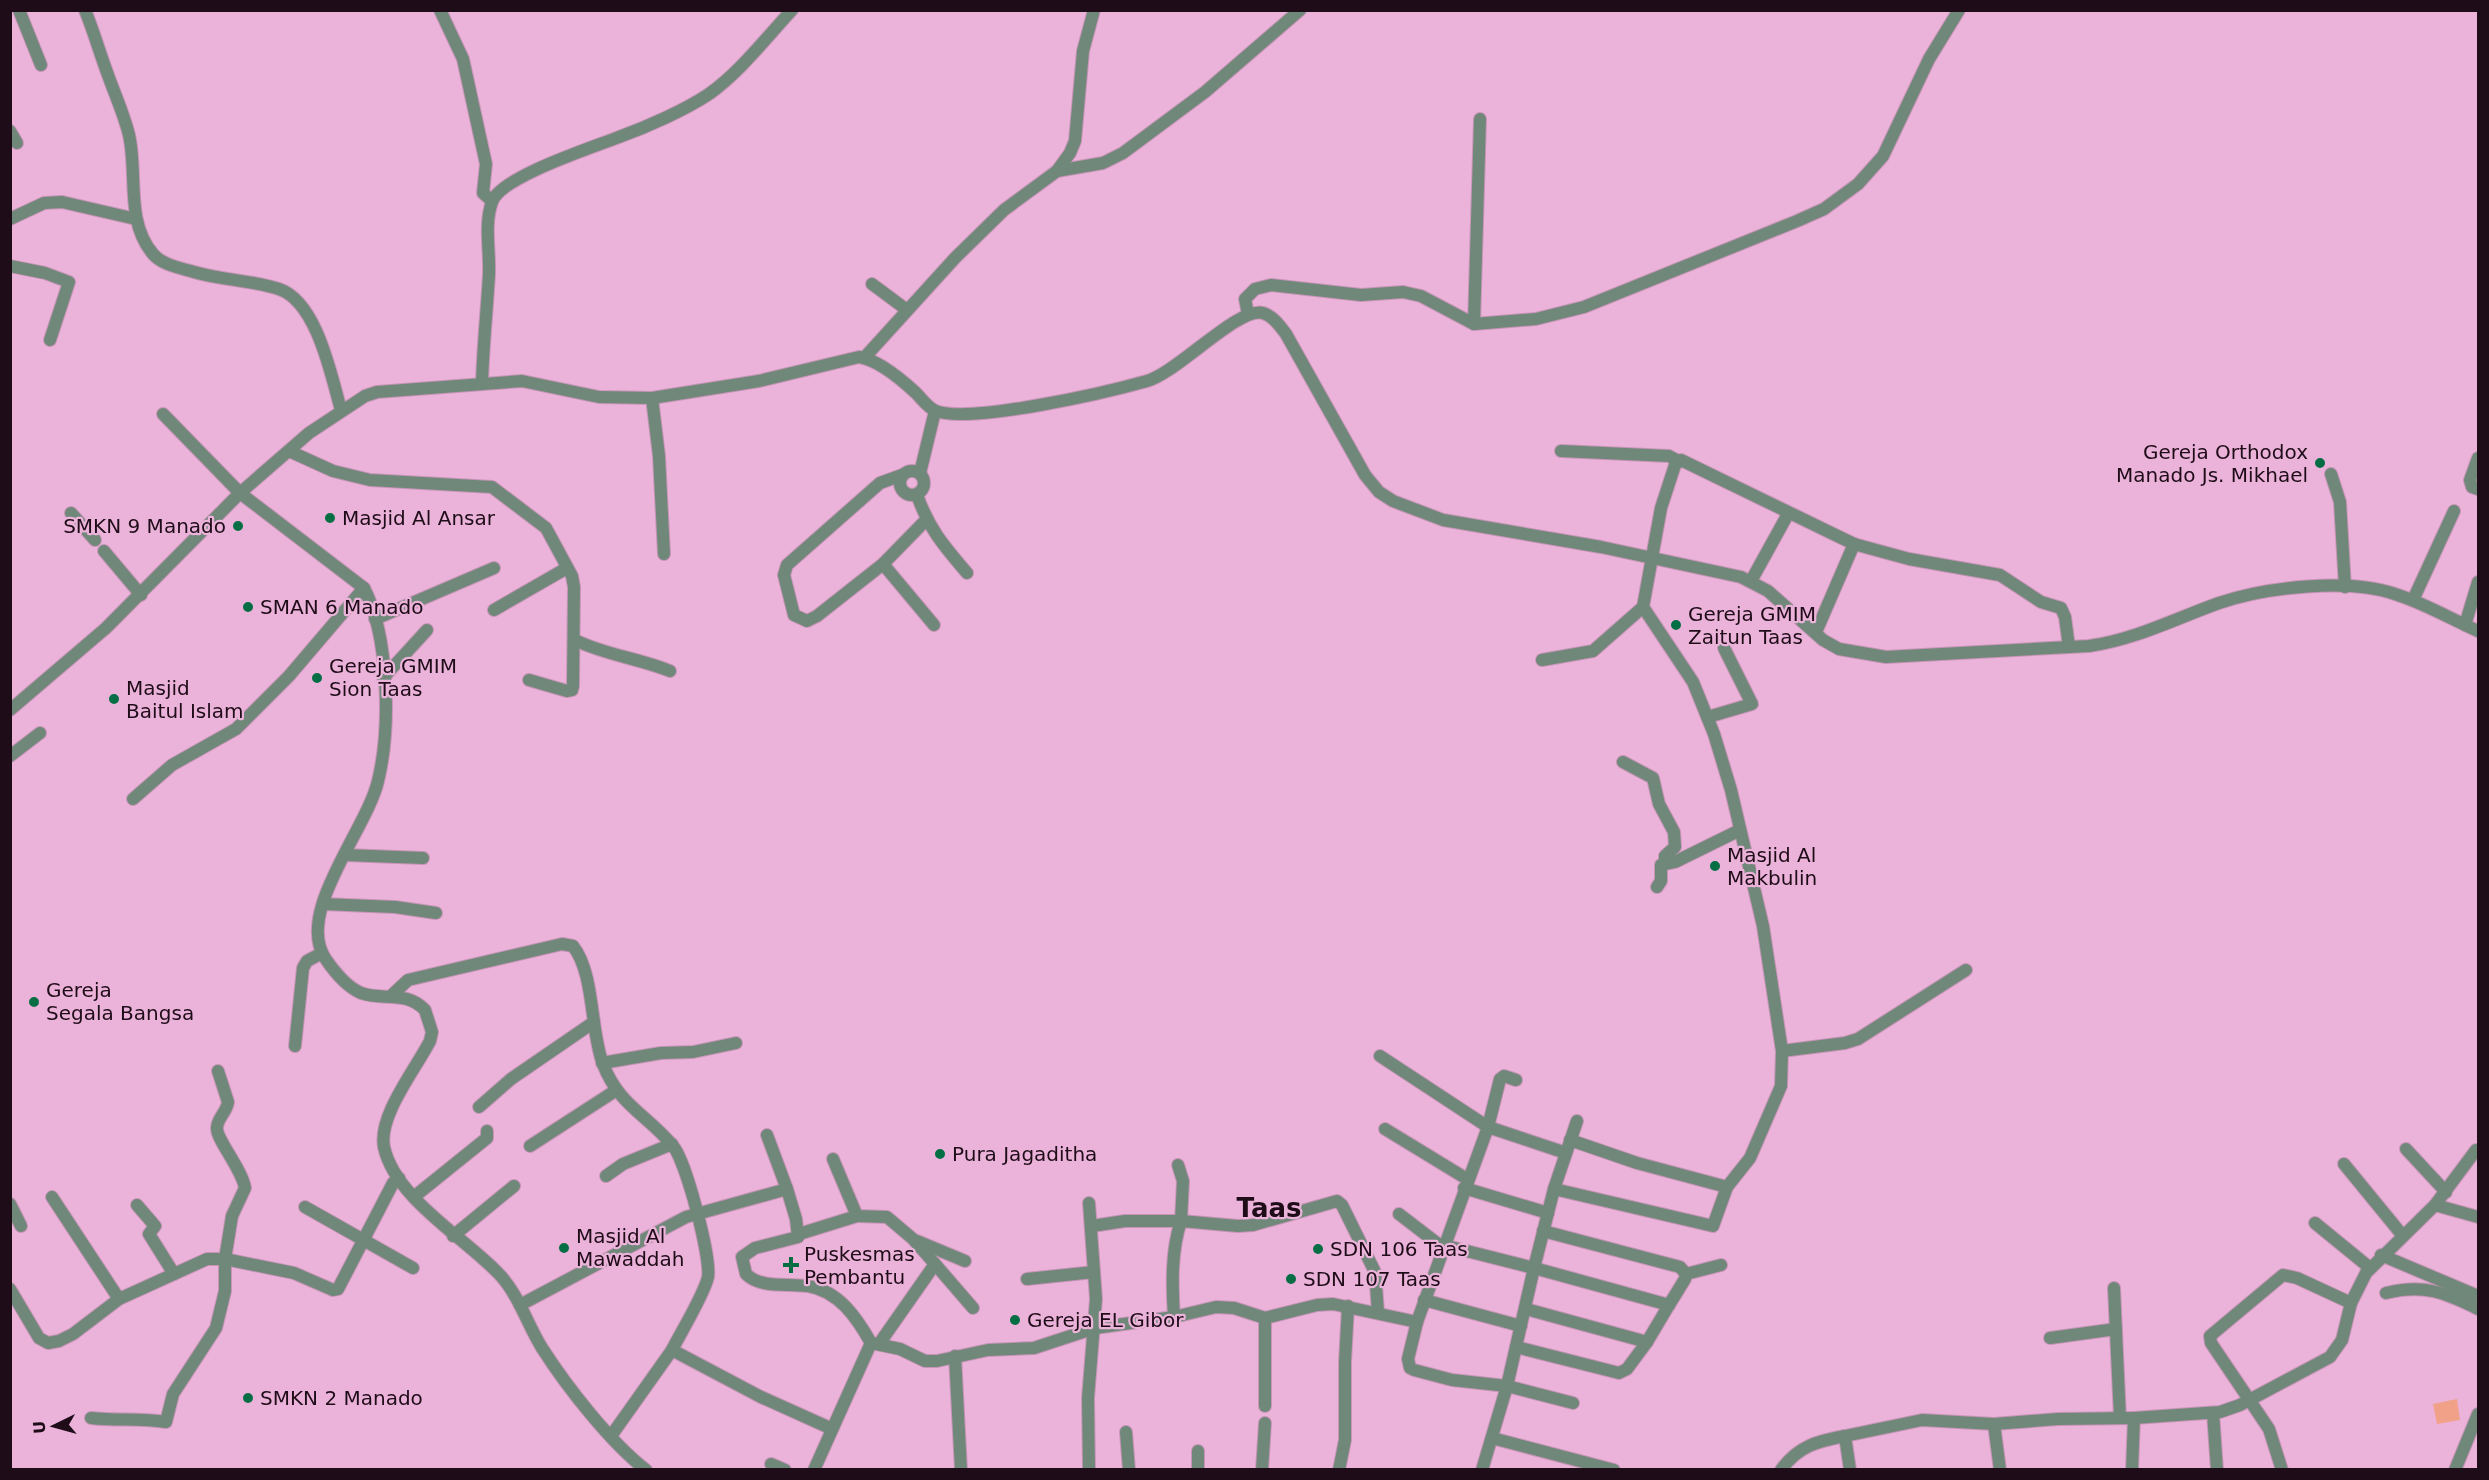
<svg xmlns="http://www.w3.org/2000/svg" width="2489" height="1480" viewBox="0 0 2489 1480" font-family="'DejaVu Sans',sans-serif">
  <rect width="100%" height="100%" fill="#ebb3d9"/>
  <path fill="#f0a188" d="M 2457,1399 L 2460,1420 L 2437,1424 L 2433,1404 Z"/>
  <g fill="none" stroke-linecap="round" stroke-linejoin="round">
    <defs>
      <g id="minor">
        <path d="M 19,10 L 41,65"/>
        <path d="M 85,10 C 94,32 100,54 108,75 C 115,95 124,114 129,135 C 138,174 125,221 153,254 C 162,265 181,268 194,272 C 221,280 251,280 279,289 C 317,302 331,375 341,410"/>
        <path d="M 440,10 L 463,59 L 486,164 L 483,193 L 492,201"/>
        <path d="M 10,131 L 17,143"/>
        <path d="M 1057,171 L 1070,153 L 1075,141 L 1083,51 L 1094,10"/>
        <path d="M 10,219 L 44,203 L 62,202 L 136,219"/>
        <path d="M 10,266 L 45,273 L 69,282 L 50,340"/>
        <path d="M 872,284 L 907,310"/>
        <path d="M 1248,314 L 1245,299 L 1255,289 L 1271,285 L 1361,295 L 1403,292 L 1421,296 L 1474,324 L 1536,319 L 1584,307 L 1797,221 L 1824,209 L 1858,184 L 1883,156 L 1929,59 L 1959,10"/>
        <path d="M 1474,324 L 1480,119"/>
        <path d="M 865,357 L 955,258 L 1004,210 L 1057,171 L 1103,163 L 1123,153 L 1205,92 L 1300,10"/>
        <path d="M 482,383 C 483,346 487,310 489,274 C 490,251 484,224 492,202 C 500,177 594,147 619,137 C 647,127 685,110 709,94 C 740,72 766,38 792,10"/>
        <path d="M 652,398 L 659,456 L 664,554"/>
        <path d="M 163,414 L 240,493 L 364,588 C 389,636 391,728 378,781 C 367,829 295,912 325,958 C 333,970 347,987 361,993 C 383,1001 406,990 425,1010 L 432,1032 L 430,1041 C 415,1070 378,1116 384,1147 C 395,1198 465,1238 499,1274 C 519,1295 527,1324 542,1348 C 567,1387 610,1442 646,1470"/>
        <path d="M 289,451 L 333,471 L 370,480 L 492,487 L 546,528 L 572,576 L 574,587 L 573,686 L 572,690 L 567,691 L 529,680"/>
        <path d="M 1561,451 L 1669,456 L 1678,461"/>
        <path d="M 2478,458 L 2470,480 L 2472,487 L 2478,489"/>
        <circle cx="912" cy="483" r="12"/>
        <path d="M 920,473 L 935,411"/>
        <path d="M 2331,474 L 2340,502 L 2345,587"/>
        <path d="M 902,475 L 880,483 L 787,565 L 784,575 L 794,615 L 807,621 L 817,616 L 883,564 L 926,520"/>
        <path d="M 917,495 C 929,529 944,546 967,573"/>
        <path d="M 71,513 L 95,540"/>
        <path d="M 104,551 L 141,595"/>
        <path d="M 883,564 L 934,625"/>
        <path d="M 1751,581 L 1788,514"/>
        <path d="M 2413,600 L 2454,511"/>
        <path d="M 494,610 L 567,568"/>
        <path d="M 375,619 L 494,568"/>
        <path d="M 2465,625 L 2478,582"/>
        <path d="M 1816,632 L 1854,544 L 1909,559 L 2000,575 L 2041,602 L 2061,608 L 2065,617 L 2069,647"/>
        <path d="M 575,640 C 605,655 638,658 670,671"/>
        <path d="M 1542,660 L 1593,651 L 1643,607"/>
        <path d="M 383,678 L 427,630"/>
        <path d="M 10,710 L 106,628 L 240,493 L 309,433 L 365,396 L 377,392 L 522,381 L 599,397 L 652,398 L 759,381 L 859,357 C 879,360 902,380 916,393 C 922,399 928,408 936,411 C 971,424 1108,392 1147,381 C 1178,372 1239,306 1263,313 C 1273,316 1280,326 1286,334 L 1365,475 L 1379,492 L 1393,501 L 1443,520 L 1601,547 L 1741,577 L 1768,591 L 1823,640 L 1839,649 L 1886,657 L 2089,646 C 2134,640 2177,618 2219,603 C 2266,587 2348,578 2395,594 C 2424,603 2451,619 2478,631"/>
        <path d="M 1708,717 L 1752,704 L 1724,648"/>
        <path d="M 10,756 L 40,733"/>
        <path d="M 1623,762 L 1653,778 L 1659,804 L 1674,832 L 1675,847 L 1665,856 L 1665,864"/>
        <path d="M 133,799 L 172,765 L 236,729 L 289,676 L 364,588"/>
        <path d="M 345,855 L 423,858"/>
        <path d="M 1657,887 L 1661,881 L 1661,865 L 1675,862 L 1740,830"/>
        <path d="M 323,904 L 395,907 L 436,913"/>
        <path d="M 392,995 L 408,980 L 562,944 L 573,946 C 595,974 590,1031 603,1064 C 619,1106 648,1115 673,1146 C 686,1161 711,1257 708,1277 C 704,1295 681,1332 672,1350"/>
        <path d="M 295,1046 L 303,968 L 307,961 L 322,953"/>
        <path d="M 1782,1051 L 1845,1043 L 1858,1039 L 1966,970"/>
        <path d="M 1380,1056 L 1488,1127 L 1500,1079 L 1504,1076 L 1516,1080"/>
        <path d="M 602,1063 L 661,1053 L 693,1052 L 736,1043"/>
        <path d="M 479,1107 L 511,1079 L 594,1022"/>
        <path d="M 1385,1129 L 1467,1179"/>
        <path d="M 767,1135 L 787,1189"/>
        <path d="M 1570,1140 L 1637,1163 L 1727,1187"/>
        <path d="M 530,1146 L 615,1091"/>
        <path d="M 2406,1149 L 2446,1192"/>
        <path d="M 833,1159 L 857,1216 L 887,1217 L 913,1239 L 935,1264 L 879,1344"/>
        <path d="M 2344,1164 L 2403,1236"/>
        <path d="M 606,1176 L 623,1164 L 672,1144"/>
        <path d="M 1464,1188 L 1548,1213"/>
        <path d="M 1554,1189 L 1577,1121"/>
        <path d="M 415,1196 L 487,1138 L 487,1131"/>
        <path d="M 52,1197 L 119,1299"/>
        <path d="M 10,1204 L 21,1226"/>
        <path d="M 137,1205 L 155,1226 L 149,1234 L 174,1274"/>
        <path d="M 2435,1205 L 2478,1217"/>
        <path d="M 305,1207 L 413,1268"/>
        <path d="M 1399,1214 L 1442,1247"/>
        <path d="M 2315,1223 L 2370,1268"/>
        <path d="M 1092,1226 L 1125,1221 L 1181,1221 L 1183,1181 L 1178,1165"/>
        <path d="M 1543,1231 L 1680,1267 L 1686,1274 L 1685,1279 L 1669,1305"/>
        <path d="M 799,1234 L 857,1216"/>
        <path d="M 453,1236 L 514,1186"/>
        <path d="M 917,1241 L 965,1261"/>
        <path d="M 1443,1245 L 1534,1268 L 1554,1189 L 1713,1226 L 1727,1187 L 1750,1158 L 1781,1086 L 1782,1051 L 1763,926 L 1731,790 L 1714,734 L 1693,682 L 1643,607 L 1661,508 L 1675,465 L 1681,460 L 1854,544"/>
        <path d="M 2381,1255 L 2478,1296"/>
        <path d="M 935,1264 L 973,1308"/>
        <path d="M 1686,1274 L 1721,1265"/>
        <path d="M 1027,1279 L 1094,1272"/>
        <path d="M 2114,1288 L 2120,1418"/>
        <path d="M 10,1289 L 39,1338 L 48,1343 L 59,1341 L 73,1334 L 119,1299 L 207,1259 L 225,1259 L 294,1273 L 333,1290 L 338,1289 L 393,1183 L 399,1178"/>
        <path d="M 2386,1293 C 2424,1284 2444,1292 2478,1309"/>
        <path d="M 1424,1300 L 1521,1326"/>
        <path d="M 520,1305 L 686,1217 L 787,1189 L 796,1219 L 798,1237 L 755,1248 L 742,1257 L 746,1274 C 761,1289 788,1283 808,1286 C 839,1291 857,1318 871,1343"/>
        <path d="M 1174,1317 C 1172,1285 1171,1251 1181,1221 L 1238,1226 L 1253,1225 L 1337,1201 L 1342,1205 L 1375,1272 L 1378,1312"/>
        <path d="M 1265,1318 L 1265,1406"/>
        <path d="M 1417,1322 L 1408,1359 L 1410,1368 L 1414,1370 L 1452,1380 L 1507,1386 L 1573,1403"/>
        <path d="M 2050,1338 L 2116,1329"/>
        <path d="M 1516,1347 L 1619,1373 L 1627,1369 L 1647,1342 L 1526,1309"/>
        <path d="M 955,1356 L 961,1470"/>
        <path d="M 2213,1413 L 2217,1470"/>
        <path d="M 91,1418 C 116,1421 140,1418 166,1422 L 173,1394 L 216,1328 L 225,1291 L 225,1259 L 232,1216 L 245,1188 C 242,1169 216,1139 217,1128 C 217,1118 227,1112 228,1102 L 218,1071"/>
        <path d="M 1994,1424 L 2000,1470"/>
        <path d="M 1126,1432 L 1129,1470"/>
        <path d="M 611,1436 L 672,1350 L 761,1397 L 830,1428"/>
        <path d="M 1492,1438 L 1614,1470"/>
        <path d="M 1198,1451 L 1198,1470"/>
        <path d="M 771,1464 L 785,1470"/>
        <path d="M 814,1470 L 871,1343 L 900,1349 L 925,1361 L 937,1361 L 988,1350 L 1034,1348 L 1095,1328 L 1174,1317 L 1216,1307 L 1234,1308 L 1265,1318 L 1317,1305 L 1333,1304 L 1417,1322 L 1488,1127 L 1566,1153"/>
        <path d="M 1089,1470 L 1088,1398 L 1096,1299 L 1089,1203"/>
        <path d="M 1262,1470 L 1265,1423"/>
        <path d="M 1339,1470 L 1345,1440 L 1345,1362 L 1348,1306"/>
        <path d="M 1482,1470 L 1507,1386 L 1534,1268 L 1669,1305 L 1647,1342"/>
        <path d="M 1781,1470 C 1798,1446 1818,1441 1845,1436"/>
        <path d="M 1850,1470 L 1845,1436 L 1922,1420 L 1994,1424 L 2058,1419 L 2134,1418"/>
        <path d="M 2132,1470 L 2134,1418 L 2220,1412 L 2240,1405 L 2330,1357 L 2342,1340 L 2351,1303 L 2366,1273 L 2435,1205 L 2476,1150 L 2478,1150"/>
        <path d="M 2282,1470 L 2269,1429 L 2211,1343 L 2210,1336 L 2283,1275 L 2297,1278 L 2351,1303"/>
        <path d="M 2455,1470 L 2478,1414"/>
      </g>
    </defs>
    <use href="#minor" stroke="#c695b6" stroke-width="14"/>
    <use href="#minor" stroke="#70887a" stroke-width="12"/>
  </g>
  <g fill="#036d44" stroke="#ebb3d9" stroke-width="2">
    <circle cx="2320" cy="463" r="6"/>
    <circle cx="330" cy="518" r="6"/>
    <circle cx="238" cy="526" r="6"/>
    <circle cx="248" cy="607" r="6"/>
    <circle cx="1676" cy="625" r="6"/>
    <circle cx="317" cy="678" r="6"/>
    <circle cx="114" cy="699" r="6"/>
    <circle cx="1715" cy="866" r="6"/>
    <circle cx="34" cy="1002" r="6"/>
    <circle cx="940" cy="1154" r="6"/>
    <circle cx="564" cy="1248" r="6"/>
    <circle cx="1318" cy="1249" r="6"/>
    <path d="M788 1256h6v6h6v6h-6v6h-6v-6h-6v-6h6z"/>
    <circle cx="1291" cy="1279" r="6"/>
    <circle cx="1015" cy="1320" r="6"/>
    <circle cx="248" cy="1398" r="6"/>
  </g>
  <g text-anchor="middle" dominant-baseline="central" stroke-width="4.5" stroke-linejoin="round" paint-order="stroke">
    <g font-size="20" fill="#1f0c19" stroke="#ebb3d9" text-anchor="start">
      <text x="2308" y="452" text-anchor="end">Gereja Orthodox<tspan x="2308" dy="23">Manado Js. Mikhael</tspan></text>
      <text x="342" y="518">Masjid Al Ansar</text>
      <text x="226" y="526" text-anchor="end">SMKN 9 Manado</text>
      <text x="260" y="607">SMAN 6 Manado</text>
      <text x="1688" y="614">Gereja GMIM<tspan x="1688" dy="23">Zaitun Taas</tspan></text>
      <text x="329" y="666">Gereja GMIM<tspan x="329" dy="23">Sion Taas</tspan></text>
      <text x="126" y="688">Masjid<tspan x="126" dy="23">Baitul Islam</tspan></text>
      <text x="1727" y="855">Masjid Al<tspan x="1727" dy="23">Makbulin</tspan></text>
      <text x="46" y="990">Gereja<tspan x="46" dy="23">Segala Bangsa</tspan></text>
      <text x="952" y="1154">Pura Jagaditha</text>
      <text x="576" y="1236">Masjid Al<tspan x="576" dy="23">Mawaddah</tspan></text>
      <text x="1330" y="1249">SDN 106 Taas</text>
      <text x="804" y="1254">Puskesmas<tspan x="804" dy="23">Pembantu</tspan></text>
      <text x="1303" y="1279">SDN 107 Taas</text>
      <text x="1027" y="1320">Gereja EL Gibor</text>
      <text x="260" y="1398">SMKN 2 Manado</text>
    </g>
    <g font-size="26" font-weight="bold" fill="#1f0c19" stroke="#ebb3d9">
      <text x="1269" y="1208">Taas</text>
    </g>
  </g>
  <rect width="2489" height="1480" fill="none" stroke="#1f0c19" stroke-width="24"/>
  <g transform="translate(54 1426) rotate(265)" stroke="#ebb3d9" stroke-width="4.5" paint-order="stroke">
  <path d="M0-4.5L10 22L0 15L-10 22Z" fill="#1f0c19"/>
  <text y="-9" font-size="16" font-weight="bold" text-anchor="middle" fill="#1f0c19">U</text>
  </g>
</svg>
